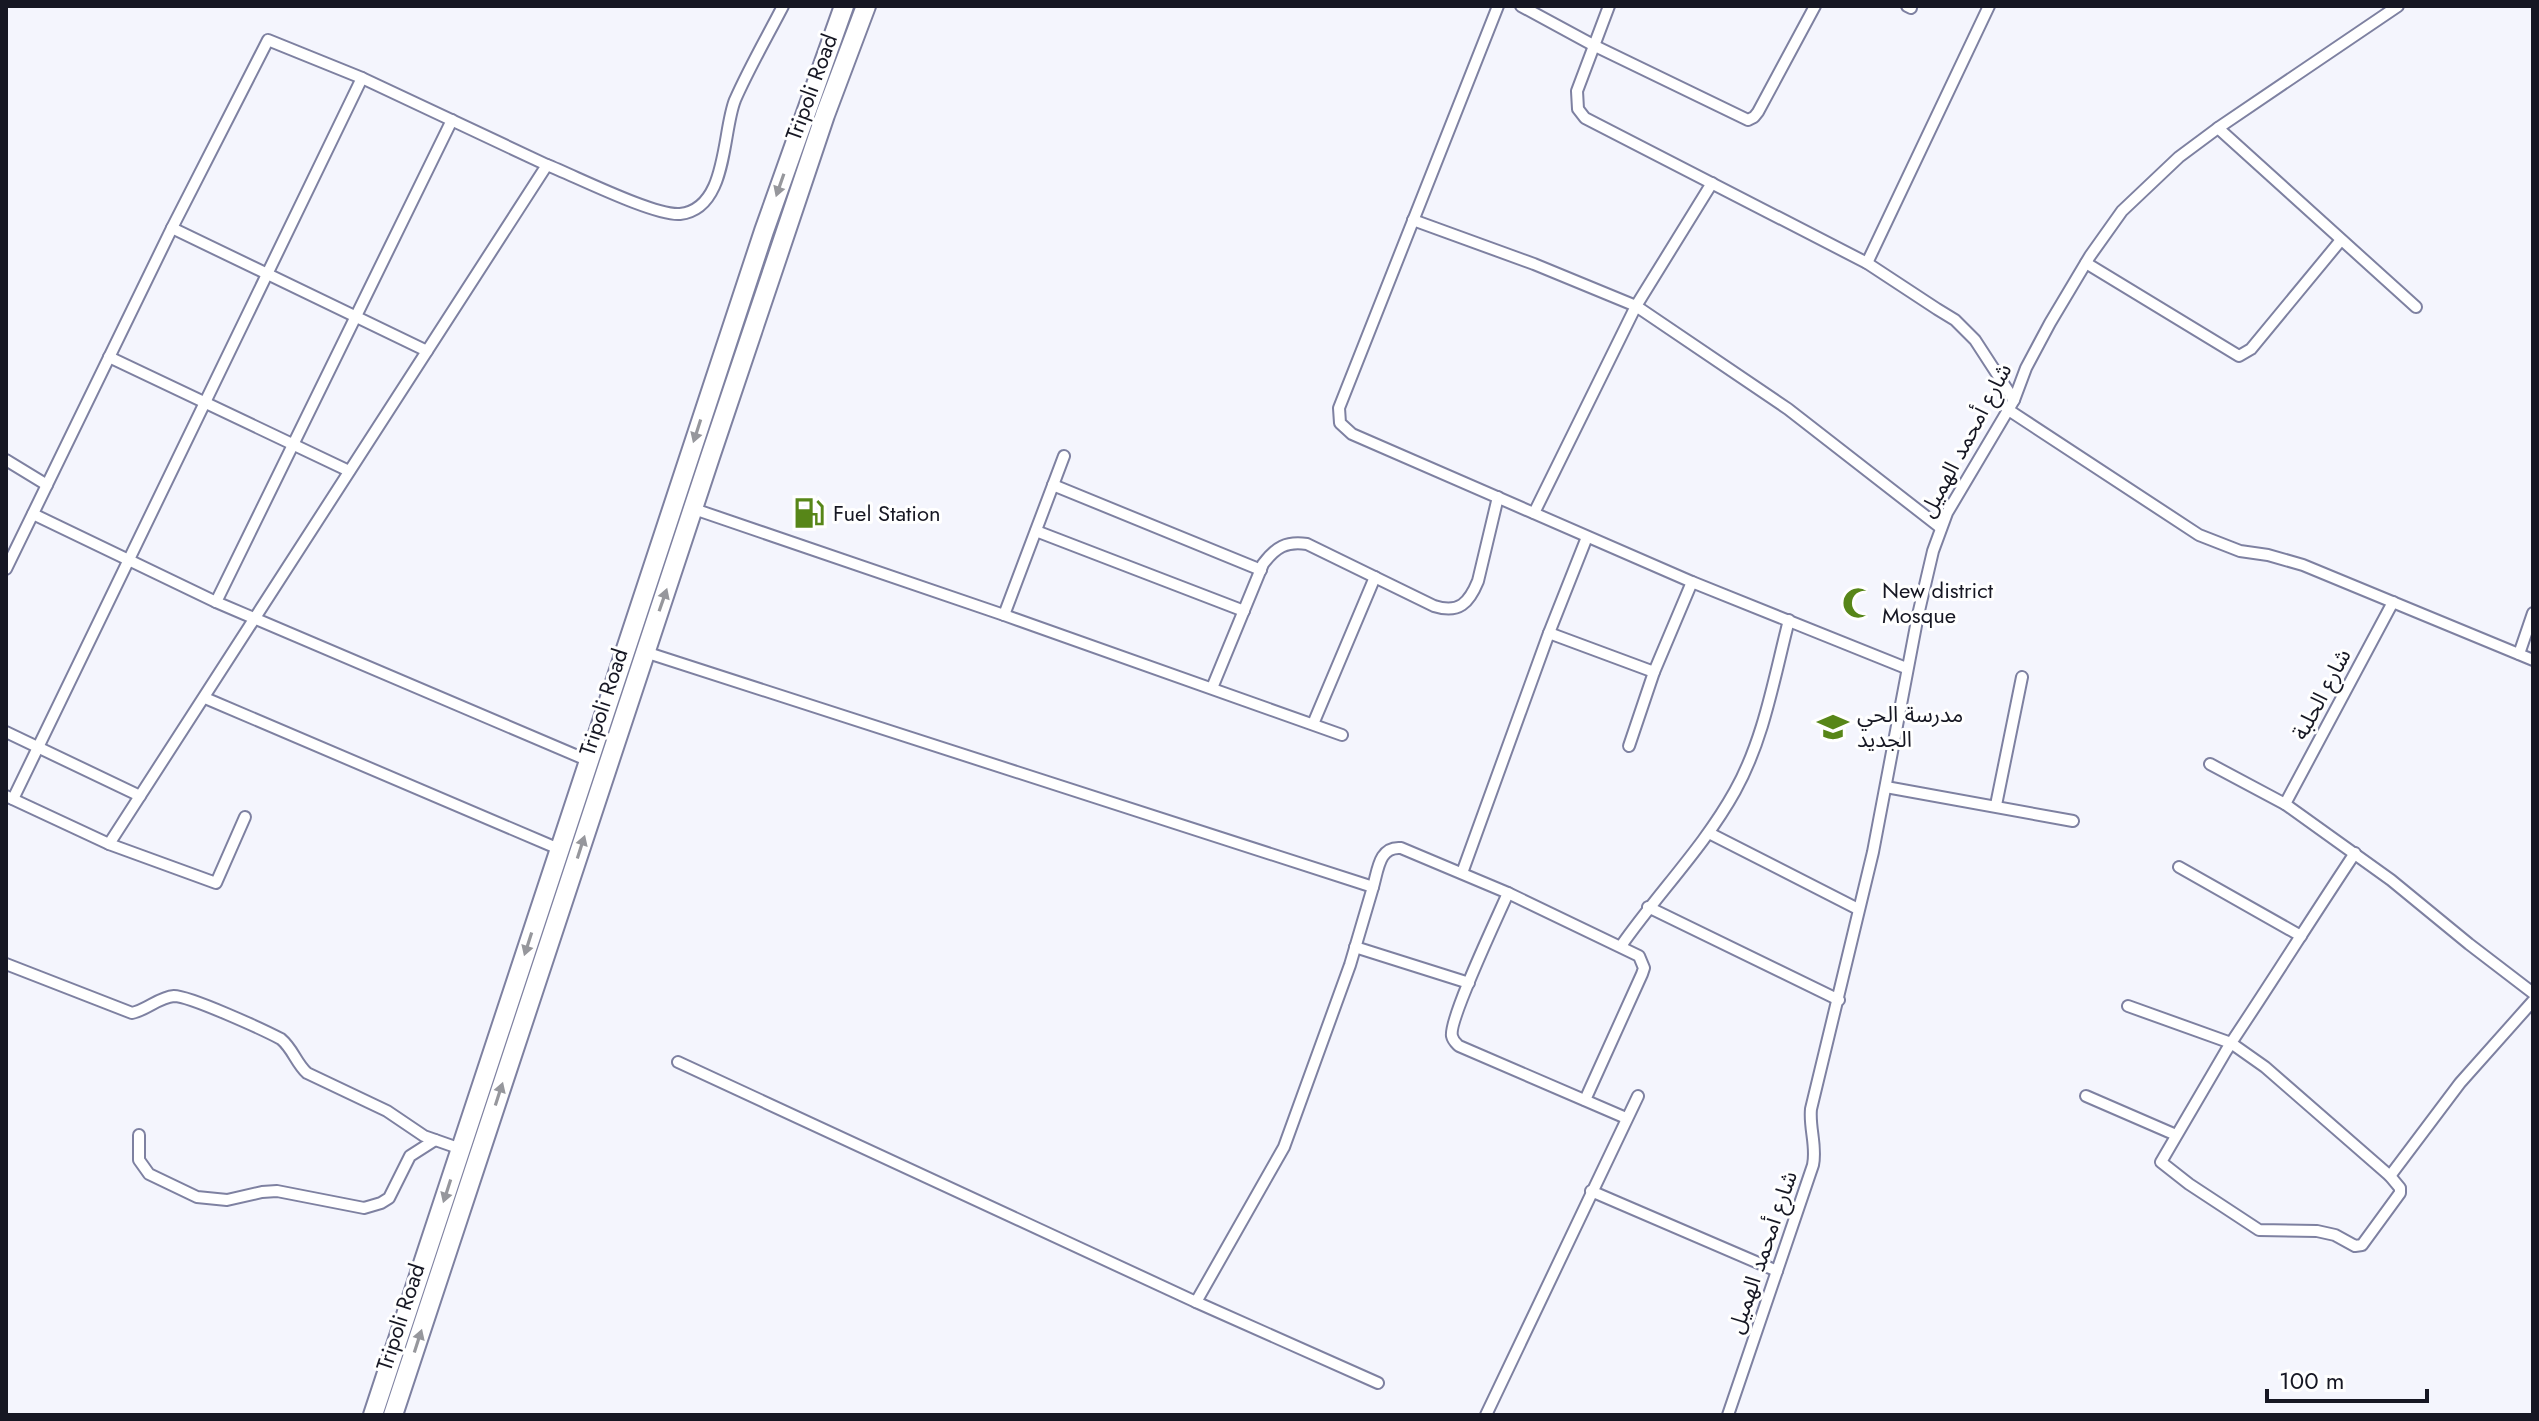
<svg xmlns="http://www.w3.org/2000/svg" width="2539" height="1421" viewBox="0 0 2539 1421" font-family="Jost,'Noto Sans Arabic',sans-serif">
  <rect width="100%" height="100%" fill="#f4f5fd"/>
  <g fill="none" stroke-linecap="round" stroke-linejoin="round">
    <defs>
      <g id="street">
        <path d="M 1498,6 L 1339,408 L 1340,423 L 1352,434 L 1692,582 L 1906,668"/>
        <path d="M 1521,6 L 1593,45 L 1748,120 L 1754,117 L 1758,112 L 1815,6"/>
        <path d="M 1609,6 L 1577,91 L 1578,109 L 1585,118 L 1867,263 L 1937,309 L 1955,320 L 1975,340 L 2014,400"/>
        <path d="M 1907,6 L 1911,8"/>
        <path d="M 2218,128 L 2416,307"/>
        <path d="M 547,165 C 575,176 654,216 680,214 C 728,209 722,132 735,100 C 749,68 767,37 783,6"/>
        <path d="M 1413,220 L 1534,264 L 1636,306 L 1788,409 L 1941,528"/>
        <path d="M 172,228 L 427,351"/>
        <path d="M 1867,263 L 1989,6"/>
        <path d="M 2086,263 L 2239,356 L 2251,349 L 2341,240"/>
        <path d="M 109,357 L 349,471"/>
        <path d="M 2007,409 L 2199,535 L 2240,551 L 2268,555 L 2303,565 L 2533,660"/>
        <path d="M 6,460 L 47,485"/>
        <path d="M 1053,485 L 1261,570"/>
        <path d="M 694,509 L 1004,615 L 1342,735"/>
        <path d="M 1534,513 L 1636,306 L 1712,183"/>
        <path d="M 33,514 L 216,602 L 587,760"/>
        <path d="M 1036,531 L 1244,611"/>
        <path d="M 6,569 L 172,228 L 268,40 L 362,78 L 547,165 L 109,844 L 6,796"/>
        <path d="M 216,602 L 452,120"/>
        <path d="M 1004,615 L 1064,456"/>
        <path d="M 1549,633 L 1654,672"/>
        <path d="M 645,652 L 1373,887 L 1350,965 L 1284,1147 L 1196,1302 L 678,1062"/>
        <path d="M 2519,654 L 2533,613"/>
        <path d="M 1212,688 L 1263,564 C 1276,547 1286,541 1307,544 L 1434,606 C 1459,614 1469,603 1478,581 L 1498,497"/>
        <path d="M 205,698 L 559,849"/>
        <path d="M 1313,724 L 1375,577"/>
        <path d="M 6,732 L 140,796"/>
        <path d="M 1629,746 L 1654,672 L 1692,582"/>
        <path d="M 2210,764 L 2285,804 L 2391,880 L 2469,944 L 2533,993"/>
        <path d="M 1886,787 L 2073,821"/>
        <path d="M 13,799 L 362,78"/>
        <path d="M 2285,804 L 2393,602"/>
        <path d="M 1996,805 L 2022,677"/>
        <path d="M 1709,833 L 1858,909"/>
        <path d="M 109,844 L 216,883 L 245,817"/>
        <path d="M 2179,867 L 2301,936"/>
        <path d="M 1462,873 L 1549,633 L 1587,537"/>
        <path d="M 1373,887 C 1378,870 1379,846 1401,848 L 1508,893 L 1639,956 L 1644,968 L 1642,974 L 1585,1100"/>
        <path d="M 1508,893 C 1499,914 1448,1021 1452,1036 C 1453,1041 1456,1043 1459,1046 L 1626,1118"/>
        <path d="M 1648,907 L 1839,1000"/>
        <path d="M 1621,946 C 1658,893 1704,847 1735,791 C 1764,739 1774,678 1789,620"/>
        <path d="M 1355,947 L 1469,983"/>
        <path d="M 6,964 L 132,1013 C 147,1010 159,997 174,996 C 190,996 264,1030 281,1039 C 293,1049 296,1063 307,1073 L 387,1111 L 424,1136 L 461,1149"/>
        <path d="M 2128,1006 L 2231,1043 L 2265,1067 L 2390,1176 L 2400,1188 L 2400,1193 L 2362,1245 L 2355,1246 L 2335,1235 L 2317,1231 L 2259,1230 L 2189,1184 L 2161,1162 L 2226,1051 L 2231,1043 C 2273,980 2313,916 2355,853"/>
        <path d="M 2086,1096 L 2176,1135"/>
        <path d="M 139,1135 L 139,1160 L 149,1174 L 197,1197 L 227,1200 L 262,1192 L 277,1191 L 364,1208 L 381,1203 L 389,1198 L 410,1156 L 435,1140"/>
        <path d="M 2390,1176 L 2460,1083 L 2533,1001"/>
        <path d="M 1591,1191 L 1777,1271"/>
        <path d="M 1196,1302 L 1378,1383"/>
        <path d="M 1486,1415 L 1638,1096"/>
        <path d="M 1728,1415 L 1813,1165 C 1817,1146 1809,1128 1811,1109 L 1873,852 L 1918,615 L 1933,551 L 1947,513 L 2014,400 L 2026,368 L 2050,323 L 2090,256 L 2122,211 L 2179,157 L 2218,128 L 2398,6"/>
      </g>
      <g id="highway">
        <path d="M 373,1415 L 764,231 L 844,6"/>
        <path d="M 393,1415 L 710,457 L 825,115 L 866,6"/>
      </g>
    </defs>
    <use href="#street" stroke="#7e81a1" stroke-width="14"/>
    <use href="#highway" stroke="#7e81a1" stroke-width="22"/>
    <use href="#street" stroke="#fff" stroke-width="10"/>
    <use href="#highway" stroke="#fff" stroke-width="18"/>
  </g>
  <defs><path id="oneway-solid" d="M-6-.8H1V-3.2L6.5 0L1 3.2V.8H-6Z" transform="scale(2)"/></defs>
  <g fill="#96979c">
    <use href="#oneway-solid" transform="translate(780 185) rotate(109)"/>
    <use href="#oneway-solid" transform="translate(697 431) rotate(108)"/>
    <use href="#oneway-solid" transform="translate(663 600) rotate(-71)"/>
    <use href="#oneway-solid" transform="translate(581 847) rotate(-72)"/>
    <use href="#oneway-solid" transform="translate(528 944) rotate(108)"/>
    <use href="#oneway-solid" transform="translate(499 1094) rotate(-72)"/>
    <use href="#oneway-solid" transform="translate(447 1191) rotate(108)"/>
    <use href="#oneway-solid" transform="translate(418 1341) rotate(-72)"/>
  </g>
  <defs>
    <symbol id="fuel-bare" viewBox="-9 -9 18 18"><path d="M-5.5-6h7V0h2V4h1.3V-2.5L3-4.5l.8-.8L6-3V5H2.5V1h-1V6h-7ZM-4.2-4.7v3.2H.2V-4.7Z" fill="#578618" stroke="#fff" stroke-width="2.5" paint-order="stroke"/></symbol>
    <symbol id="mosque-bare" viewBox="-9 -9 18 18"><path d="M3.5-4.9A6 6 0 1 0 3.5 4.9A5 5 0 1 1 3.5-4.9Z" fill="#578618" stroke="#fff" stroke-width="2.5" paint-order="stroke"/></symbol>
    <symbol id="school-bare" viewBox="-9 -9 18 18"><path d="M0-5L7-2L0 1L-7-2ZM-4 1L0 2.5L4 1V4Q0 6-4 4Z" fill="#578618" stroke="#fff" stroke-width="2.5" paint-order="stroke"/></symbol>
  </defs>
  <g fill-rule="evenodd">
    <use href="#fuel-bare" x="787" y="491" width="44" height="44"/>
    <use href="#mosque-bare" x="1836" y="581" width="44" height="44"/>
    <use href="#school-bare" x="1811" y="705" width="44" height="44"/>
  </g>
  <g text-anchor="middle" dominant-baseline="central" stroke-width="6" stroke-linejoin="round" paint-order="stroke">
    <g font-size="22" fill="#161723" stroke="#fff">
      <text transform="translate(811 87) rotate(-70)">Tripoli Road</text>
      <text transform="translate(1965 440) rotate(-62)">شارع أمحمد الهميل</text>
      <text transform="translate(2321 694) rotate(-62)">شارع الحلبة</text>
      <text transform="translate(603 702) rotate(-72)">Tripoli Road</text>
      <text transform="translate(1762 1252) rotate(-71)">شارع أمحمد الهميل</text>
      <text transform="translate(400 1317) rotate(-72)">Tripoli Road</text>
    </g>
    <g font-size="22" fill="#161723" stroke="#fff" text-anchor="start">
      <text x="833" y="513">Fuel Station</text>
      <text x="1882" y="590">New district<tspan x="1882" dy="25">Mosque</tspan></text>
      <text x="1857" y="714">مدرسة الحي<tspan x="1857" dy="25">الجديد</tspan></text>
    </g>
  </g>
  <rect width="2539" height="1421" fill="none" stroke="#161723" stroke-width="16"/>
  <path d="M2267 1389v12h160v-12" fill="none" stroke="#161723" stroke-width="4"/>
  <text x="2279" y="1389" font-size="24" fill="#161723" stroke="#ffffff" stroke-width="6" paint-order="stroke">100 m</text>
</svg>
